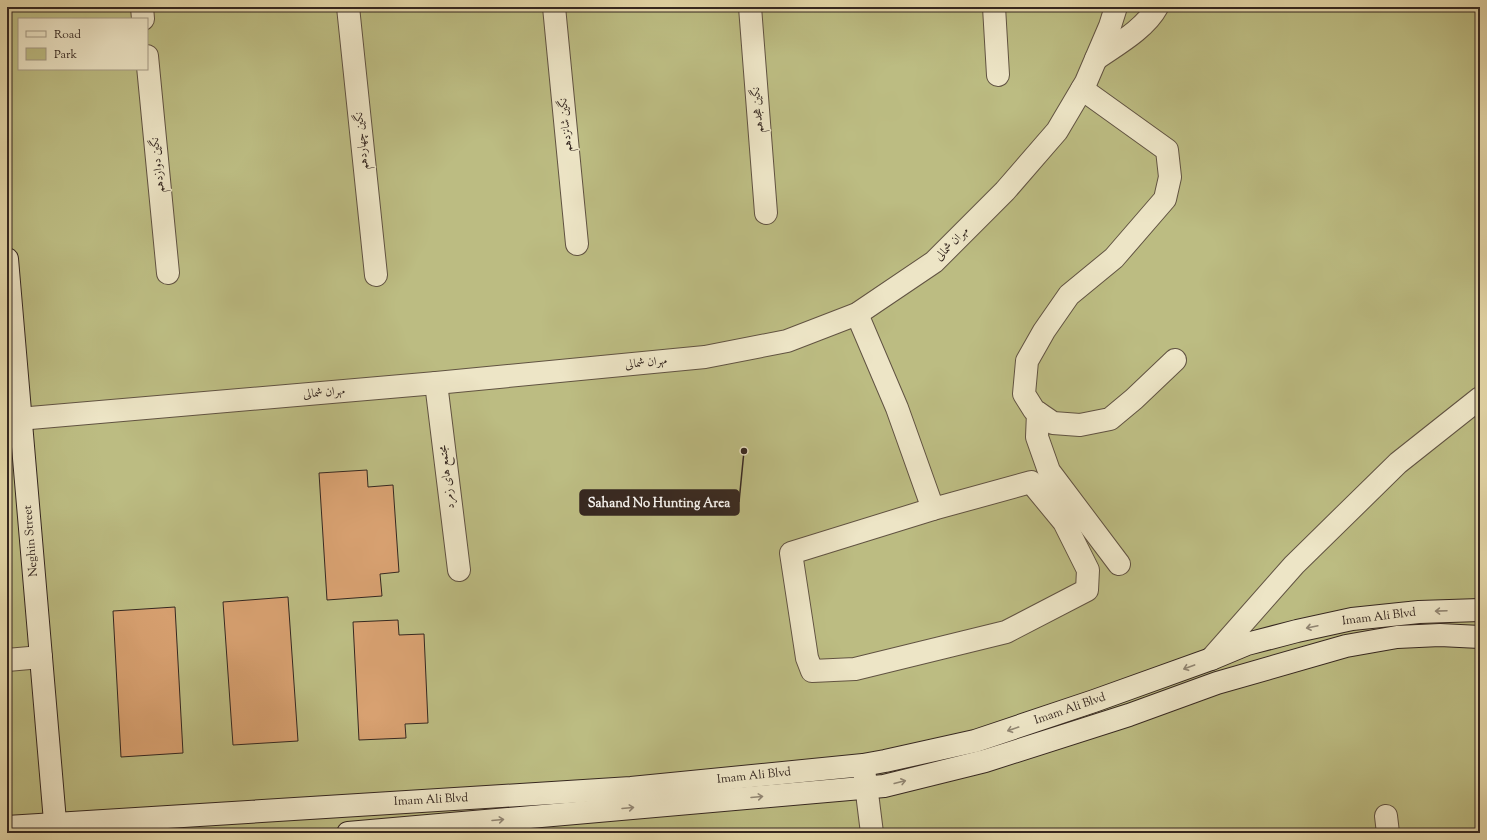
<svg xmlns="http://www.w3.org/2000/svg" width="1487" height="840" viewBox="0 0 1487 840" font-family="'Sorts Mill Goudy',Amiri,serif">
  <rect width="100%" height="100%" fill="#e4d7a8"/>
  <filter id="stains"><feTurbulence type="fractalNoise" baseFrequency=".005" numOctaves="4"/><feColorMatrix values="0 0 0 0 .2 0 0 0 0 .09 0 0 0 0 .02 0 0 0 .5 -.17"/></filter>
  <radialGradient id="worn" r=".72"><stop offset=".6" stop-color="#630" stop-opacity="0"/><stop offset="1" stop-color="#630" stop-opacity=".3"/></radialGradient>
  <path fill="#bcbc82" stroke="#787251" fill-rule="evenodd" d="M 7,7 L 1480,7 L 1480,833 L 7,833 ZM 19,19 L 147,19 L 147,69 L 19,69 Z"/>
  <g fill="#d8a171" stroke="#352720">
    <path d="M 367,470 L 368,487 L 393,485 L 399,572 L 380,574 L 382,596 L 327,600 L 319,473 Z"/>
    <path d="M 288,597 L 298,741 L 233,745 L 223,602 Z"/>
    <path d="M 175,607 L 183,753 L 121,757 L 113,611 Z"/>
    <path d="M 398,620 L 399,635 L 424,634 L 428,723 L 405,724 L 406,738 L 359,740 L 353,622 Z"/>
  </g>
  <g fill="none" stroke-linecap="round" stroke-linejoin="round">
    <defs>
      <g id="street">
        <path d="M 142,7 L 143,19"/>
        <path d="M 348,7 L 376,275"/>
        <path d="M 554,7 L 577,244"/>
        <path d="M 750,7 L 766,213"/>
        <path d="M 994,7 L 998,75"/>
        <path d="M 147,56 L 168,273"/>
        <path d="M 1096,59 C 1116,45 1145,29 1157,7"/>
        <path d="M 1082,89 L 1167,150 L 1170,177 L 1165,199 L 1114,258 L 1069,295 L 1044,331 L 1027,361 L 1024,394 L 1034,410 L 1053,423 L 1080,425 L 1110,419 L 1134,399 L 1175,360"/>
        <path d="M 857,314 L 897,408 L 933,509"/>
        <path d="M 436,383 L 459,570"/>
        <path d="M 1038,413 L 1037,437 L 1049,471 L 1119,564"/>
        <path d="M 7,420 L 436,383 L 705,357 L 787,341 L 857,314 L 934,262 L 1005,191 L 1057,131 L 1086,82 L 1110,26 L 1116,7"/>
        <path d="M 1031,482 L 1064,522 L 1088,570 L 1087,590 L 1006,632 L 855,669 L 812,671 L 807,658 L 791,553 L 933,509 Z"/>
        <path d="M 1211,659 L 1294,565 L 1398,463 L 1480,398"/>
        <path d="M 7,660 L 41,657"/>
        <path d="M 864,769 L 872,833"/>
        <path d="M 1386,816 L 1388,833"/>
      </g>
      <g id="secondary">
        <path d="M 7,259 L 56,833"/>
        <path d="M 7,827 L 631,788 L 863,765 L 885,761 L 975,741 L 1094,701 L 1211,659 L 1247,644 L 1297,631 L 1352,619 L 1419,612 L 1480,610"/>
        <path d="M 348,833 L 884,786 L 985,761 L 1129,715 L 1217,683 L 1346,646 L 1397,637 L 1440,635 L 1480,637"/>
      </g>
    </defs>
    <use href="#street" stroke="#615342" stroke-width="24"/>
    <use href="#secondary" stroke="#352720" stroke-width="24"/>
    <use href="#street" stroke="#ede5c6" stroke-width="22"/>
    <use href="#secondary" stroke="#ede5c6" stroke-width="22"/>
  </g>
  <defs><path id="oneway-shaft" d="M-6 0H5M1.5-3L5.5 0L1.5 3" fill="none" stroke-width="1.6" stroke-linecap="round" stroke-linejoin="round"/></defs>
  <g stroke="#918673">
    <use href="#oneway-shaft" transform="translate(1441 611) rotate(178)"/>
    <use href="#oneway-shaft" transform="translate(1312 627) rotate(168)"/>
    <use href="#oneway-shaft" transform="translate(1189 667) rotate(160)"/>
    <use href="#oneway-shaft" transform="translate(1013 729) rotate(161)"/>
    <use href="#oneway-shaft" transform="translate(900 782) rotate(-14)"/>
    <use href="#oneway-shaft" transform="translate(757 797) rotate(-5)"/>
    <use href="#oneway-shaft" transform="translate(628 808) rotate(-5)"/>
    <use href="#oneway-shaft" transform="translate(498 820) rotate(-5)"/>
  </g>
  <g text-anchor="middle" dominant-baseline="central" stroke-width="3" stroke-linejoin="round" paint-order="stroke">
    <g font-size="12" fill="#352720" stroke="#ede5c6">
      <text transform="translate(758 110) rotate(-95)">نگین هجدهم</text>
      <text transform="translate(566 125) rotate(-96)">نگین شانزدهم</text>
      <text transform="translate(362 141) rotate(-96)">نگین چهاردهم</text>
      <text transform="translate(158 165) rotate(-96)">نگین دوازدهم</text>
      <text transform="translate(952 244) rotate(-45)">مهران شمالی</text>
      <text transform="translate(646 363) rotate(-6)">مهران شمالی</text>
      <text transform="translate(324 393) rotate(-5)">مهران شمالی</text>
      <text transform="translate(447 477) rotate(-97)">مجتمع های زمرد</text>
      <text transform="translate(31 541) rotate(-95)">Neghin Street</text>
      <text transform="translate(1379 617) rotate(-7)">Imam Ali Blvd</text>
      <text transform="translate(1070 709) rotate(-19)">Imam Ali Blvd</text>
      <text transform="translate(754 776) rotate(-6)">Imam Ali Blvd</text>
      <text transform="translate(431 800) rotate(-3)">Imam Ali Blvd</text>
    </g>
  </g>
  <path fill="none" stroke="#352720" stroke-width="1.5" d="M744 451L739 502"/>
  <circle fill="#352720" stroke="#ede5c6" stroke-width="1.5" cx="744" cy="451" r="4"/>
  <rect fill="#352720" stroke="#352720" stroke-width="1.5" x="580" y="490" width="159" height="25" rx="4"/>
  <g font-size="13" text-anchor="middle" font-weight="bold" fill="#fff">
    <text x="659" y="507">Sahand No Hunting Area</text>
  </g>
  <rect width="1487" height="840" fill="none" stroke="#e4d7a8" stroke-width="24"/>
  <rect x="8" y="8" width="1471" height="824" fill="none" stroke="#352720" stroke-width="2"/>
  <rect x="12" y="12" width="1463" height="816" fill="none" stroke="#352720"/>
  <rect x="18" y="18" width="130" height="52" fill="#ede5c6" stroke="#a39984"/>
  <rect x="26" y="31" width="20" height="6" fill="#ede5c6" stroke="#a39984"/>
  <text x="54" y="38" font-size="12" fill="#352720">Road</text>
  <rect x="26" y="48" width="20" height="12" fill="#bcbc82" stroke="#a39984"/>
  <text x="54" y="58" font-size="12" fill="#352720">Park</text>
  <rect width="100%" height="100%" filter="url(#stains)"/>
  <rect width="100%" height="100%" fill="url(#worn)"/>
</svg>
